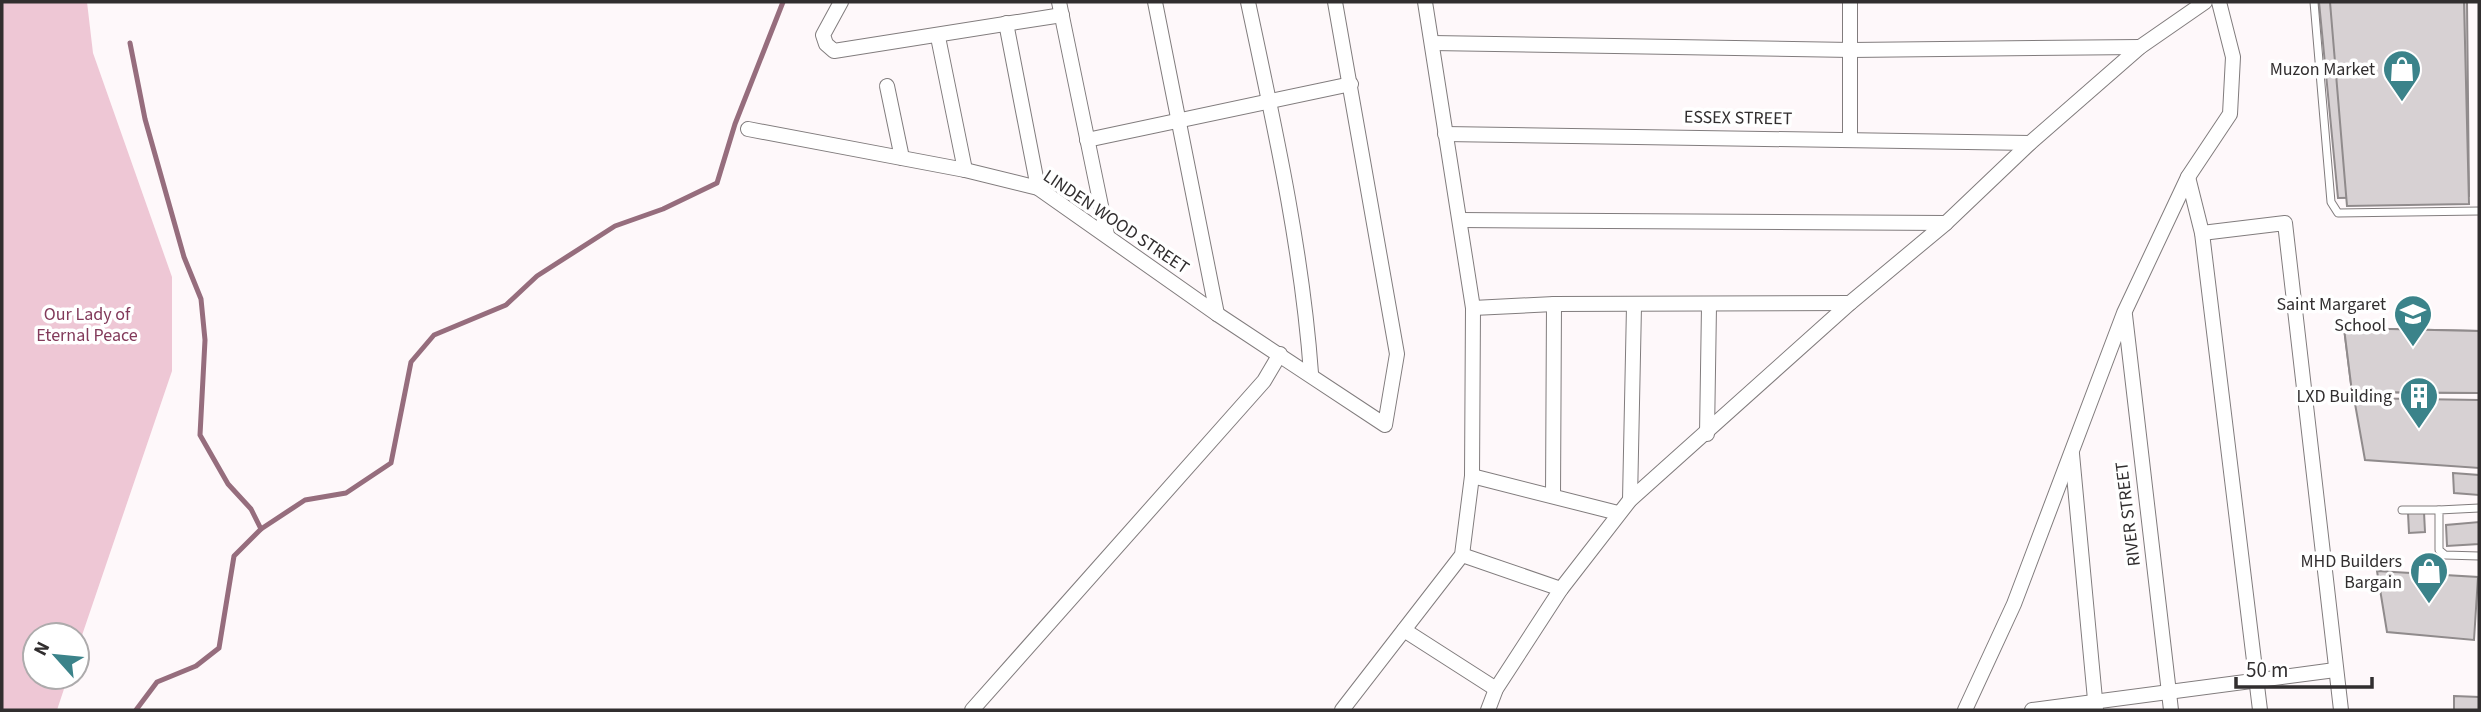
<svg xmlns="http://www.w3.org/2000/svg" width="2481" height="712" viewBox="0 0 2481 712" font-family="'Source Sans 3',sans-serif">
  <rect width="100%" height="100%" fill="#fef8fa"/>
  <path fill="#eec7d5" d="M 2,2 L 87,2 L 93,53 L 172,277 L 172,371 L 77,650 L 77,635 L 35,635 L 35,677 L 68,677 L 57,710 L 2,710 Z"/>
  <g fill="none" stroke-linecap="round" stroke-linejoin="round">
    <g stroke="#966d7d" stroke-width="5">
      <path d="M 130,43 L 145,119 L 184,257 L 201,299 L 205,340 L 200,435 L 228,484 L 251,509 L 261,529"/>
      <path d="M 136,710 L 157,682 L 196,666 L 219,648 L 234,556 L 261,529 L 305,500 L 346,493 L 391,463 L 411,362 L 434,335 L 506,305 L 537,276 L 615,226 L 663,209 L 717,183 L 735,124 L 783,2"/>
    </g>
  </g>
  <g fill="#d7d1d3" stroke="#908b8c" stroke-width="2">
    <path d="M 2319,2 L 2467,2 L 2469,196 L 2338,198 Z"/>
    <path d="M 2330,2 L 2464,2 L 2469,204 L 2347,206 Z"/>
    <path d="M 2344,328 L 2479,331 L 2479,393 L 2352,392 Z"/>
    <path d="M 2344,328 L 2479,331 L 2479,393 L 2352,392 Z"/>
    <path d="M 2354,398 L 2479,400 L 2479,468 L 2365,460 Z"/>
    <path d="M 2453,473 L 2479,475 L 2479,495 L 2454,493 Z"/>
    <path d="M 2424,512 L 2425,532 L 2409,533 L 2408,513 Z"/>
    <path d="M 2479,522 L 2479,544 L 2447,546 L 2446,525 Z"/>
    <path d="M 2377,571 L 2478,577 L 2474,640 L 2387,632 Z"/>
    <path d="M 2454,696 L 2479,697 L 2479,710 L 2454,710 Z"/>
  </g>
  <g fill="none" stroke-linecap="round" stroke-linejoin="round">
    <defs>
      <g id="service">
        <path d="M 2314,2 L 2331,202 L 2338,213 L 2479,211"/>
        <path d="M 2479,508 L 2439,510 L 2439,550 L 2445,555 L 2479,556"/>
        <path d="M 2402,510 L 2439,510"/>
      </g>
      <g id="minor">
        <path d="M 841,2 L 823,35 L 826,44 L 834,51 L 1062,15"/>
        <path d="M 1059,2 L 1107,235"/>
        <path d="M 1155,2 L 1217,314"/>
        <path d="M 1248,2 C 1274,124 1302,249 1311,373"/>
        <path d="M 1850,2 L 1850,138"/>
        <path d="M 1006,23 L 1038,188"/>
        <path d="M 938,37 L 965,170"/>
        <path d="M 1432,43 L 1851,50 L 2140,47"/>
        <path d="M 887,86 L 902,158"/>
        <path d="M 748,129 L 965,170 L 1038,188 L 1217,314 L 1385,425 L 1397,354 L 1335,2"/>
        <path d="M 1445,134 L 2030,143"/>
        <path d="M 1087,140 L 1351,84"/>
        <path d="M 2188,177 L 2202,233 L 2260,710"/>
        <path d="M 1460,220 L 1946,223"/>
        <path d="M 2202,233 L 2285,223 L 2341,710"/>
        <path d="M 1473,308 L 1554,304 L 1850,303"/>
        <path d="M 2125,315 L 2171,710"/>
        <path d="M 1707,434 L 1709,306"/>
        <path d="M 2072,454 L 2096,710"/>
        <path d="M 1472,476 L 1618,513"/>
        <path d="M 1553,496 L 1554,304"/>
        <path d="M 1630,500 L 1634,306"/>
        <path d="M 1462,555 L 1561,589"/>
        <path d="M 1404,630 L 1496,689"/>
        <path d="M 972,710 L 1264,381 L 1280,354"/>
        <path d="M 1342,710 L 1462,555 L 1472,476 L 1473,308 L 1425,2"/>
        <path d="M 1488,710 L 1496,689 L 1561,589 L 1630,500 L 1850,303 L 1946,223 L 2030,143 L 2140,47 L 2205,2"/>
        <path d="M 1965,710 L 2014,604 L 2124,313 L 2188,177 L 2230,114 L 2233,57 L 2219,2"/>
        <path d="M 2032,710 L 2335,670"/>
      </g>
    </defs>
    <use href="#service" stroke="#817c7d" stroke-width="9"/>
    <use href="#minor" stroke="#817c7d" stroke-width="16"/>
    <use href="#service" stroke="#fff" stroke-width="7"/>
    <use href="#minor" stroke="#fff" stroke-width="14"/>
  </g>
  <defs>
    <symbol id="shop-pin" viewBox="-11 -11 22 30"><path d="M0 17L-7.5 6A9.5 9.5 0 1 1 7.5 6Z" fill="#3b838a" stroke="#fff"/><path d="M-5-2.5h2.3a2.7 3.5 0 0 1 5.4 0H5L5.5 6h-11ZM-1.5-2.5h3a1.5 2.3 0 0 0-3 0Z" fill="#fff"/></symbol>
    <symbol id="school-pin" viewBox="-11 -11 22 30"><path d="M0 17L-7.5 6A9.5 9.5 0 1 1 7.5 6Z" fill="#3b838a" stroke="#fff"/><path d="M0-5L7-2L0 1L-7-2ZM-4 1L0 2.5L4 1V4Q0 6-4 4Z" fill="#fff"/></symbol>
    <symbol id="building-pin" viewBox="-11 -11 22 30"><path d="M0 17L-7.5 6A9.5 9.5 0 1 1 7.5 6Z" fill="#3b838a" stroke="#fff"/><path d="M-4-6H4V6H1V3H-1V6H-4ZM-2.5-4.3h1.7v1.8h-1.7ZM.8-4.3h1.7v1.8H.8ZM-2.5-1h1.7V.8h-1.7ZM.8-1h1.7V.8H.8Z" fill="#fff"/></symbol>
  </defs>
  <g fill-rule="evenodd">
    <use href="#shop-pin" x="2380" y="47" width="44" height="60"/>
    <use href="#school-pin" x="2391" y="292" width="44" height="60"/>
    <use href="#building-pin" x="2397" y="374" width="44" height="60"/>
    <use href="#shop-pin" x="2407" y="549" width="44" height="60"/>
  </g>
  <g text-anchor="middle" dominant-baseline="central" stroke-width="7" stroke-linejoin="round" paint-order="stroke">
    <g font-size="18" fill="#312e2f" stroke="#fff" text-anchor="end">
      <text x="2375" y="69">Muzon Market</text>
      <text x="2386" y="304">Saint Margaret<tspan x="2386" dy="21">School</tspan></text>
      <text x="2392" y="396">LXD Building</text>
      <text x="2402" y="561">MHD Builders<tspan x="2402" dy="21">Bargain</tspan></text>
    </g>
    <g font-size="18" fill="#312e2f" stroke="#fff">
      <text transform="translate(1738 118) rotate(1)">ESSEX STREET</text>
      <text transform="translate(1116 222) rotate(34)">LINDEN WOOD STREET</text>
      <text transform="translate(2128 514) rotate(-97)">RIVER STREET</text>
    </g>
    <g font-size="18" fill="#823a5a" stroke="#fff">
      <text x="87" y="314">Our Lady of<tspan x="87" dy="21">Eternal Peace</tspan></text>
    </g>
  </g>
  <rect width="2481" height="712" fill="none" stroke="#312e2f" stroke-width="7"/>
  <g transform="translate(56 656) rotate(297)"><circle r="33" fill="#ffffff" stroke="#adabac" stroke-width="2"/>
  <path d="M0-5L12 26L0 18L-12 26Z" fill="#3b838a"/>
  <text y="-10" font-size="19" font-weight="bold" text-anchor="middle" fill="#312e2f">N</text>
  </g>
  <path d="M2236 677v10h136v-10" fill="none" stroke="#312e2f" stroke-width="3.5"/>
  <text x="2246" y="677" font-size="21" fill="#312e2f" stroke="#ffffff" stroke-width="5" paint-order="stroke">50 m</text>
</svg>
